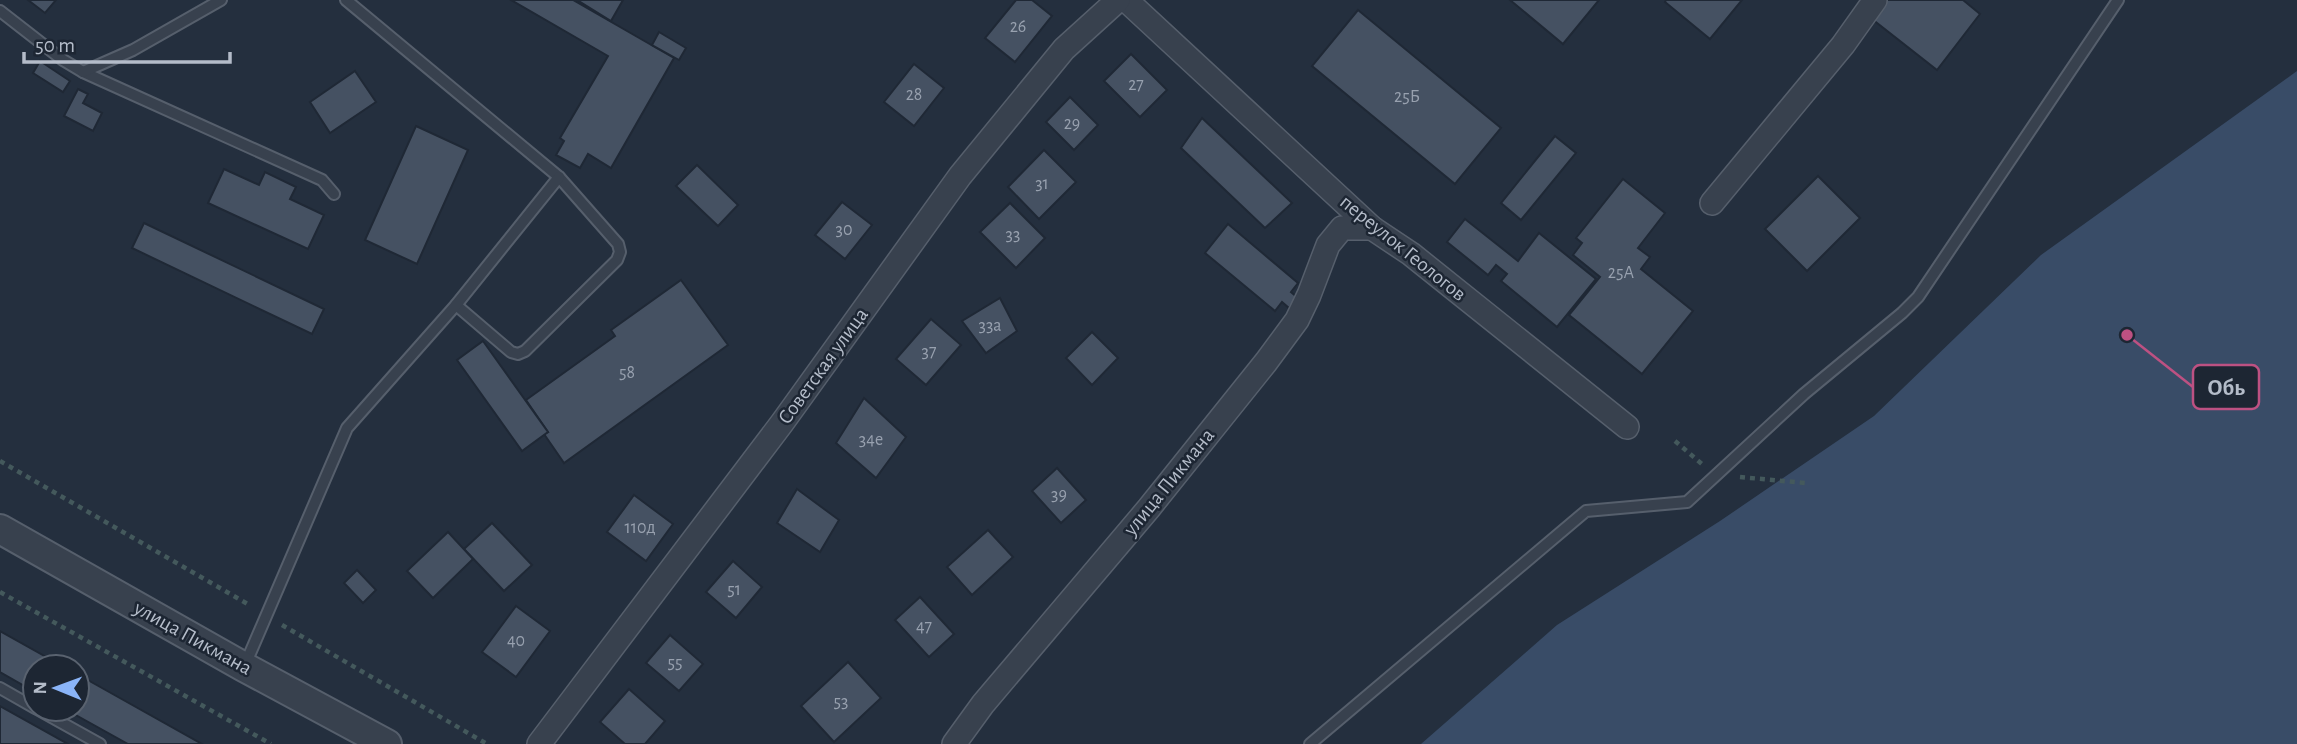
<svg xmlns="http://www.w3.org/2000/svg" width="2297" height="744" viewBox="0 0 2297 744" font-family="'Alegreya Sans',sans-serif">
  <rect width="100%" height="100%" fill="#242f3e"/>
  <path fill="#394c67" d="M 2297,71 L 2297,744 L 1421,744 L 1557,625 L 1720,521 L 1874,416 L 2041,255 Z"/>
  <g fill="#455162" stroke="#1f2835" stroke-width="2">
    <path d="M 28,0 L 56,0 L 45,13 Z"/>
    <path d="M 511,0 L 573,0 L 674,58 L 611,168 L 588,154 L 580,168 L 556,155 L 564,141 L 560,138 L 608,56 Z"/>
    <path d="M 577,0 L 623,0 L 611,21 Z"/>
    <path d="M 1016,0 L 1032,0 L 1052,16 L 1015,62 L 985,38 Z"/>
    <path d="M 1510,0 L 1599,0 L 1563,44 Z"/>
    <path d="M 1666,0 L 1742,0 L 1710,39 L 1665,2 Z"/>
    <path d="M 1887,0 L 1963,0 L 1980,14 L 1937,70 L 1872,19 Z"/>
    <path d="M 1358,10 L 1501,128 L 1455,184 L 1312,66 Z"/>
    <path d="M 659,32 L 686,48 L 679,60 L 652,45 Z"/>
    <path d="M 1131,54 L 1167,90 L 1140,117 L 1104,81 Z"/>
    <path d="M 40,61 L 70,81 L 63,92 L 33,73 Z"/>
    <path d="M 914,64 L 944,88 L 914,126 L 884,102 Z"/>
    <path d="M 355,71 L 376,102 L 330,133 L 310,102 Z"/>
    <path d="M 78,89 L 88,94 L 83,103 L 102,113 L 93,131 L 64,116 Z"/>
    <path d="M 1070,97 L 1098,125 L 1074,150 L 1046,122 Z"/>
    <path d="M 1202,118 L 1292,203 L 1265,228 L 1181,148 Z"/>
    <path d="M 416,126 L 468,150 L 417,264 L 365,240 Z"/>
    <path d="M 1555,136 L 1576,153 L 1521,220 L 1501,203 Z"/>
    <path d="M 1044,150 L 1076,182 L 1039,219 L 1008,187 Z"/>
    <path d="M 697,165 L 738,205 L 718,226 L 676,186 Z"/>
    <path d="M 224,169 L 259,185 L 265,172 L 296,187 L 290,199 L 324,215 L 308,249 L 208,203 Z"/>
    <path d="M 1818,176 L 1860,218 L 1807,271 L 1765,229 Z"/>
    <path d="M 1623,179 L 1665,213 L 1638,248 L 1650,257 L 1641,269 L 1693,311 L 1642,374 L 1569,315 L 1600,277 L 1573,255 L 1582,243 L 1576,238 Z"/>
    <path d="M 842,202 L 872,225 L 845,259 L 815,235 Z"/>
    <path d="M 1010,203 L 1045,238 L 1016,268 L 980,232 Z"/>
    <path d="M 1465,219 L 1518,261 L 1539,233 L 1596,279 L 1557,327 L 1501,281 L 1507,274 L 1496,265 L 1488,275 L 1447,242 Z"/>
    <path d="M 144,223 L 324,309 L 312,334 L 132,248 Z"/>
    <path d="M 1228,224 L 1298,283 L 1291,292 L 1298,298 L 1289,308 L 1282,302 L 1275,311 L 1205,253 Z"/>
    <path d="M 681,280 L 728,345 L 564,463 L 544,434 L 548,432 L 526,400 L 615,336 L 611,330 Z"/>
    <path d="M 1000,298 L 1017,331 L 986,353 L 962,321 Z"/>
    <path d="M 931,319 L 961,345 L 926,385 L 896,359 Z"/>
    <path d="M 1092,332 L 1118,358 L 1092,385 L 1066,358 Z"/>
    <path d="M 483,341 L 548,432 L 522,451 L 457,360 Z"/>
    <path d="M 864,398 L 906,437 L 876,478 L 836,443 Z"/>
    <path d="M 1057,468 L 1086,500 L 1061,523 L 1032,491 Z"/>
    <path d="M 797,489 L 839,520 L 820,552 L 777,523 Z"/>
    <path d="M 634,495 L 673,524 L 646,561 L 607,532 Z"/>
    <path d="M 492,523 L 532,565 L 504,591 L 464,549 Z"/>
    <path d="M 988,530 L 1013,557 L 972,595 L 947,567 Z"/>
    <path d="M 448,532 L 473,559 L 433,598 L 407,571 Z"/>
    <path d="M 733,561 L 762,587 L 736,618 L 706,592 Z"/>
    <path d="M 357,570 L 376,590 L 363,603 L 344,583 Z"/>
    <path d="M 920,597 L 954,634 L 929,657 L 895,620 Z"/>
    <path d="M 516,606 L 550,631 L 516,677 L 482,652 Z"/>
    <path d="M 0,631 L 64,667 L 35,667 L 35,692 L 0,672 Z"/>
    <path d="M 670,635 L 703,664 L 679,691 L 646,663 Z"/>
    <path d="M 848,662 L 881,698 L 834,742 L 801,706 Z"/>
    <path d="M 77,674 L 202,744 L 128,744 L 65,709 L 77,709 Z"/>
    <path d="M 629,689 L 665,721 L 645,744 L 625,744 L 600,722 Z"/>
    <path d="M 0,706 L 68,744 L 0,744 Z"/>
  </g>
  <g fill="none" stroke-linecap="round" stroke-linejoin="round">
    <defs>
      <g id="service">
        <path d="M 346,0 L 559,177 L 618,244 L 620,252 L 617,260 L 525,351 L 518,354 L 511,352 L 456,305"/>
        <path d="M 0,11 L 63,60 L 83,72 L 322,180 L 334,194"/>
        <path d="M 83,72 L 133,50 L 221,0"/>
        <path d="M 245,665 L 347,428 L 456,305 L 559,177"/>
        <path d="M 0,688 L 35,708"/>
        <path d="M 37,709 L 100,744"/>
        <path d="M 1310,744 L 1586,511 L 1687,502 L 1804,394 L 1902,313 L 1918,297 L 2118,0"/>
      </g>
      <g id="minor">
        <path d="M 1126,0 L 1372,228 L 1411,254 L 1627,427"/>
        <path d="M 1712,203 L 1843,45 L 1875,0"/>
        <path d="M 539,744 L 782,423 L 960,176 L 1064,49 L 1118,0"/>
        <path d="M 954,744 L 983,704 L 1149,508 L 1266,362 L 1297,320 L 1309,295 L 1328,245 L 1342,228 L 1372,228"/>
      </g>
      <path id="tertiary" d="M 0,529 L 244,667 L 387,744"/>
    </defs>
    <use href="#service" stroke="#565f6c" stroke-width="14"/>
    <use href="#minor" stroke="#565f6c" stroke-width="26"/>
    <use href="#tertiary" stroke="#565f6c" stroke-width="32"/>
    <g stroke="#44595c" stroke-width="4.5" stroke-dasharray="5 5" stroke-linecap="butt">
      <path d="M 1675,441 L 1703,465"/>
      <path d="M 0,461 L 251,606"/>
      <path d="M 1740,477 L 1805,483"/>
      <path d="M 0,592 L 271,744"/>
      <path d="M 282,625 L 487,744"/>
    </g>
    <use href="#service" stroke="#38414e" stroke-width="10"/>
    <use href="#minor" stroke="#38414e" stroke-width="23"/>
    <use href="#tertiary" stroke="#38414e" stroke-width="28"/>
  </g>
  <g text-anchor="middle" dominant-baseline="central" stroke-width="5" stroke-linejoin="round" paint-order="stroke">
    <g font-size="18" fill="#98a1af">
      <text x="1018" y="27">26</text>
      <text x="1136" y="85">27</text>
      <text x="914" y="95">28</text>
      <text x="1407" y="97">25Б</text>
      <text x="1072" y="124">29</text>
      <text x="1042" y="184">31</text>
      <text x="844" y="230">30</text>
      <text x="1013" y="235">33</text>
      <text x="1621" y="273">25А</text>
      <text x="990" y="326">33а</text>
      <text x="929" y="352">37</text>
      <text x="627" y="373">58</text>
      <text x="871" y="440">34е</text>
      <text x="1059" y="495">39</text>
      <text x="640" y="528">110д</text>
      <text x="734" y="590">51</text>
      <text x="924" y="627">47</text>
      <text x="516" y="641">40</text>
      <text x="675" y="663">55</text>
      <text x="841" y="702">53</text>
    </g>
    <g font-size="21" fill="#b4bcc9" stroke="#1d2633">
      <text transform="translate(1403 248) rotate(39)">переулок Геологов</text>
      <text transform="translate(823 366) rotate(-54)">Советская улица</text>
      <text transform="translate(1169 482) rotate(-51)">улица Пикмана</text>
      <text transform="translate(193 638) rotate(29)">улица Пикмана</text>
    </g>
  </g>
  <path fill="none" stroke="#bd5182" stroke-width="2.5" d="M2127 335L2193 387"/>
  <circle fill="#bd5182" stroke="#1d2633" stroke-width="2.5" cx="2127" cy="335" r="7"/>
  <rect fill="#1d2633" stroke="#bd5182" stroke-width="2.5" x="2193" y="365" width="66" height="44" rx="7"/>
  <g font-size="23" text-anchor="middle" font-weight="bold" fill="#b4bcc9">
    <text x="2226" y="395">Обь</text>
  </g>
  <g transform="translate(56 688) rotate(271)"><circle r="33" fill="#1d2633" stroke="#59626f" stroke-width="2"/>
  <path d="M0-5L12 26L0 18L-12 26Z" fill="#8ab4f8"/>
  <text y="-10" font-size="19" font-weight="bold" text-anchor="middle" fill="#b4bcc9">N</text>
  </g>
  <path d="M24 52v10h206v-10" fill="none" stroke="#b4bcc9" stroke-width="3.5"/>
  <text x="35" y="52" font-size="21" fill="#b4bcc9" stroke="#1d2633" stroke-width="5" paint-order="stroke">50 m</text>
</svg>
